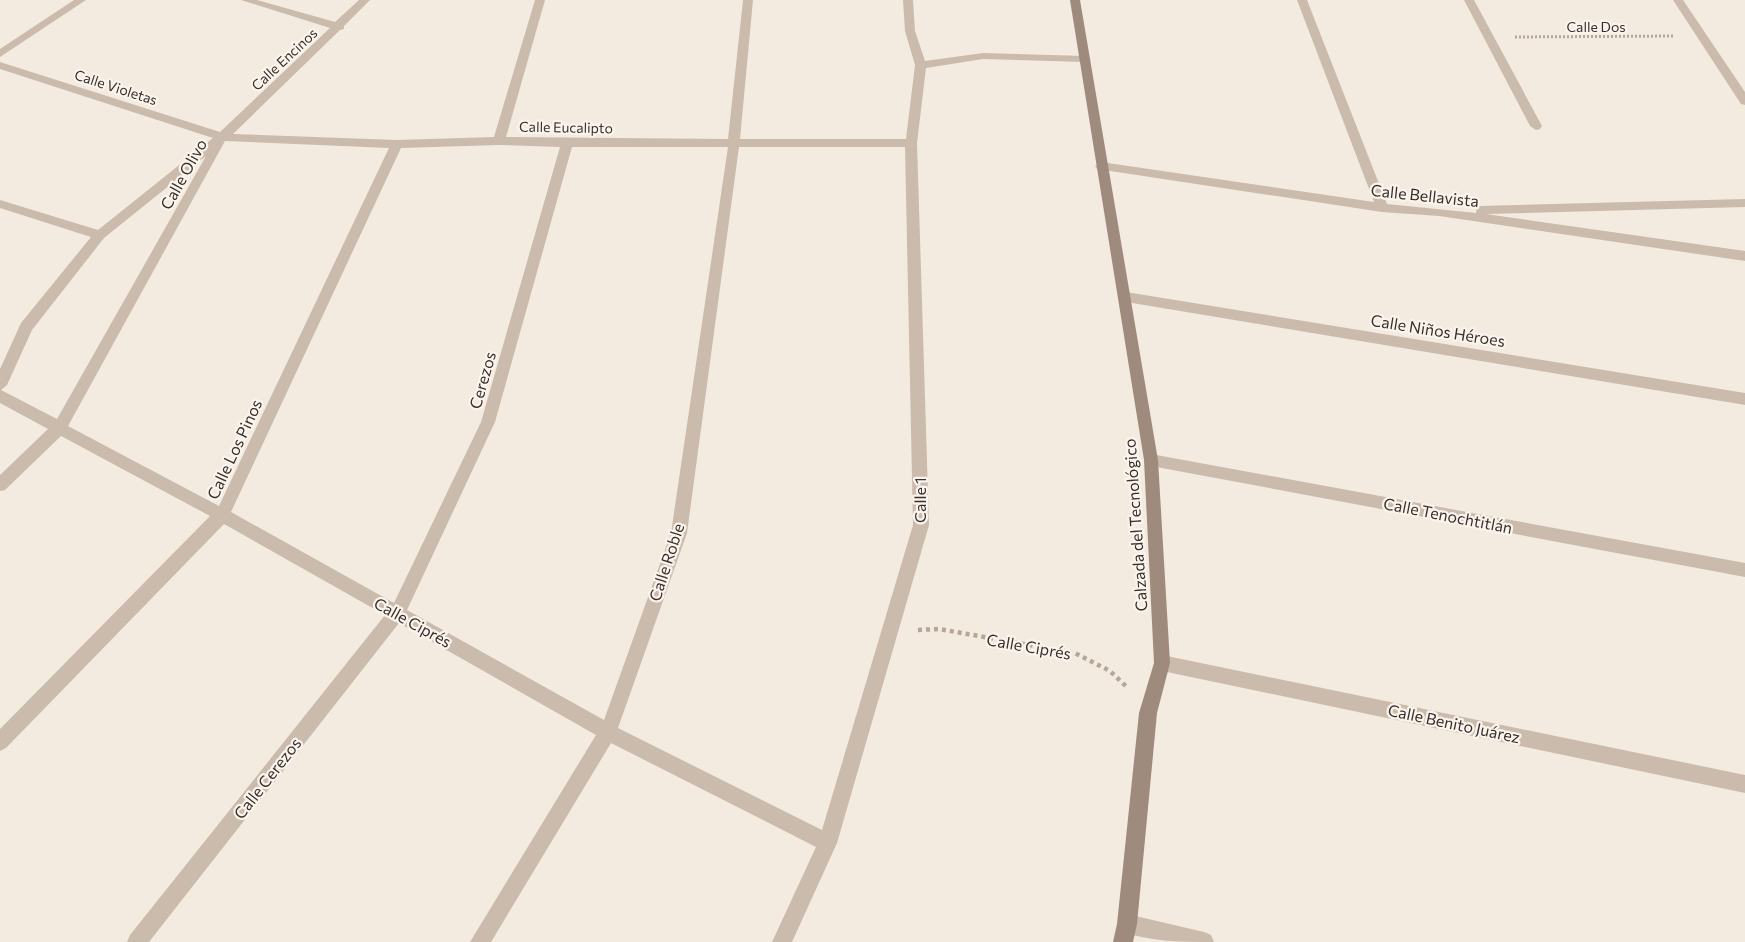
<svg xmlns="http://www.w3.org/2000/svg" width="1745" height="942" viewBox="0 0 1745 942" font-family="Commissioner,sans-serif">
  <rect width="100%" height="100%" fill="#f3ebe0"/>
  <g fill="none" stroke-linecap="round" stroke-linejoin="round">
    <path stroke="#b7a596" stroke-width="3" stroke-dasharray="2 2" stroke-linecap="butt" d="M 1515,37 L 1675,36"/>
    <path stroke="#b7a596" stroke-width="4.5" stroke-dasharray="4 4" stroke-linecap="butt" d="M 918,630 L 939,629 L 1075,653 L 1110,671 L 1128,688"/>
    <g fill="#cbbbac" fill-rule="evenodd">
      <path d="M 74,0 L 86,0 L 0,57 L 0,49 Z"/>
      <path d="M 241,0 L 257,0 L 335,22 L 359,0 L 370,0 L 344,26 L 344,29 L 340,30 L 233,134 L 397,140 L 494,137 L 535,0 L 545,0 L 506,137 L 728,139 L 743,0 L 753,0 L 740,139 L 906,139 L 915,65 L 905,31 L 903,0 L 913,0 L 915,31 L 925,61 L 983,53 L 1085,56 L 1091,59 L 1085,62 L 983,59 L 926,68 L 917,143 L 929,525 L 837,843 L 792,942 L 772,942 L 816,847 L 611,743 L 491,942 L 470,942 L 596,735 L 399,623 L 149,942 L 127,942 L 130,935 L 385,615 L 224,524 L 6,748 L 0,751 L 0,729 L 210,516 L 61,436 L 5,490 L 0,491 L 0,475 L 48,429 L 0,403 L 0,369 L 21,323 L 91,237 L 0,208 L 0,200 L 98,230 L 213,138 L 0,69 L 0,62 L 220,132 L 330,28 ZM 225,141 L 389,148 L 219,506 L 68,426 ZM 499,145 L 560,147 L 481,422 L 394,603 L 231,512 L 401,148 ZM 572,147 L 728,147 L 671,533 L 604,720 L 407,610 L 495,422 ZM 739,147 L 905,147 L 913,525 L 822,830 L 618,728 L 687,533 ZM 206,156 L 57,419 L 1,390 L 7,385 L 32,330 L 104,238 Z"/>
      <path d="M 1297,0 L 1307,0 L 1387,204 L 1476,213 L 1477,207 L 1481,206 L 1745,199 L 1745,207 L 1486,214 L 1745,251 L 1745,261 L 1439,216 L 1382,212 L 1097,169 L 1095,166 L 1101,162 L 1374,202 Z"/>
      <path d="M 1464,0 L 1474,0 L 1542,126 L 1540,129 L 1536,130 L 1530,126 Z"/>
      <path d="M 1673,0 L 1683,0 L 1745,92 L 1745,105 L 1741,104 Z"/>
      <path d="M 1126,292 L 1745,393 L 1745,405 L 1126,302 L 1119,297 Z"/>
      <path d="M 1151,454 L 1745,563 L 1745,577 L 1151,466 L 1146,464 L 1144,460 L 1146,456 Z"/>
      <path d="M 1162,655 L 1745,775 L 1745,793 L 1162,671 L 1156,669 L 1154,663 L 1156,657 Z"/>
      <path d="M 1127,914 L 1204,932 L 1211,935 L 1214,942 C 1182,942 1150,942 1120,931 L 1117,924 L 1120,917 Z"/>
    </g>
    <path fill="#9f8b7d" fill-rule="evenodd" d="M 1070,0 L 1080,0 L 1158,460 L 1170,663 L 1157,713 L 1137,924 L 1133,942 L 1113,942 L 1117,924 L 1139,713 L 1154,663 L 1144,460 Z"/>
  </g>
  <g text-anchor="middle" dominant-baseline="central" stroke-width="4.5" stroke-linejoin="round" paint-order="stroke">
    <g font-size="14" fill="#39302b" stroke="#faf4ed">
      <text x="1596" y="26">Calle Dos</text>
      <text transform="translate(284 59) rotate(-43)">Calle Encinos</text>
      <text transform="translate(116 87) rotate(18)">Calle Violetas</text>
      <text transform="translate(566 127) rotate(1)">Calle Eucalipto</text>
    </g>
    <g font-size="16" fill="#39302b" stroke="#faf4ed">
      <text transform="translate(183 174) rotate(-61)">Calle Olivo</text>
      <text transform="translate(1425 195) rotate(6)">Calle Bellavista</text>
      <text transform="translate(1438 330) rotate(9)">Calle Niños Héroes</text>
      <text transform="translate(482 380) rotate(-74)">Cerezos</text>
      <text transform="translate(234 449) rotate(-65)">Calle Los Pinos</text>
      <text transform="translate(919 500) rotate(-90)">Calle 1</text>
      <text transform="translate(1448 515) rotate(11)">Calle Tenochtitlán</text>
      <text transform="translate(1135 525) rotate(-94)">Calzada del Tecnológico</text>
      <text transform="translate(666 562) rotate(-72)">Calle Roble</text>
      <text transform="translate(413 622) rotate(29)">Calle Ciprés</text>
      <text transform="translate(1029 646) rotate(10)">Calle Ciprés</text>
      <text transform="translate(1454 723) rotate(12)">Calle Benito Juárez</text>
      <text transform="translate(267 778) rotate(-52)">Calle Cerezos</text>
    </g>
  </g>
</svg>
